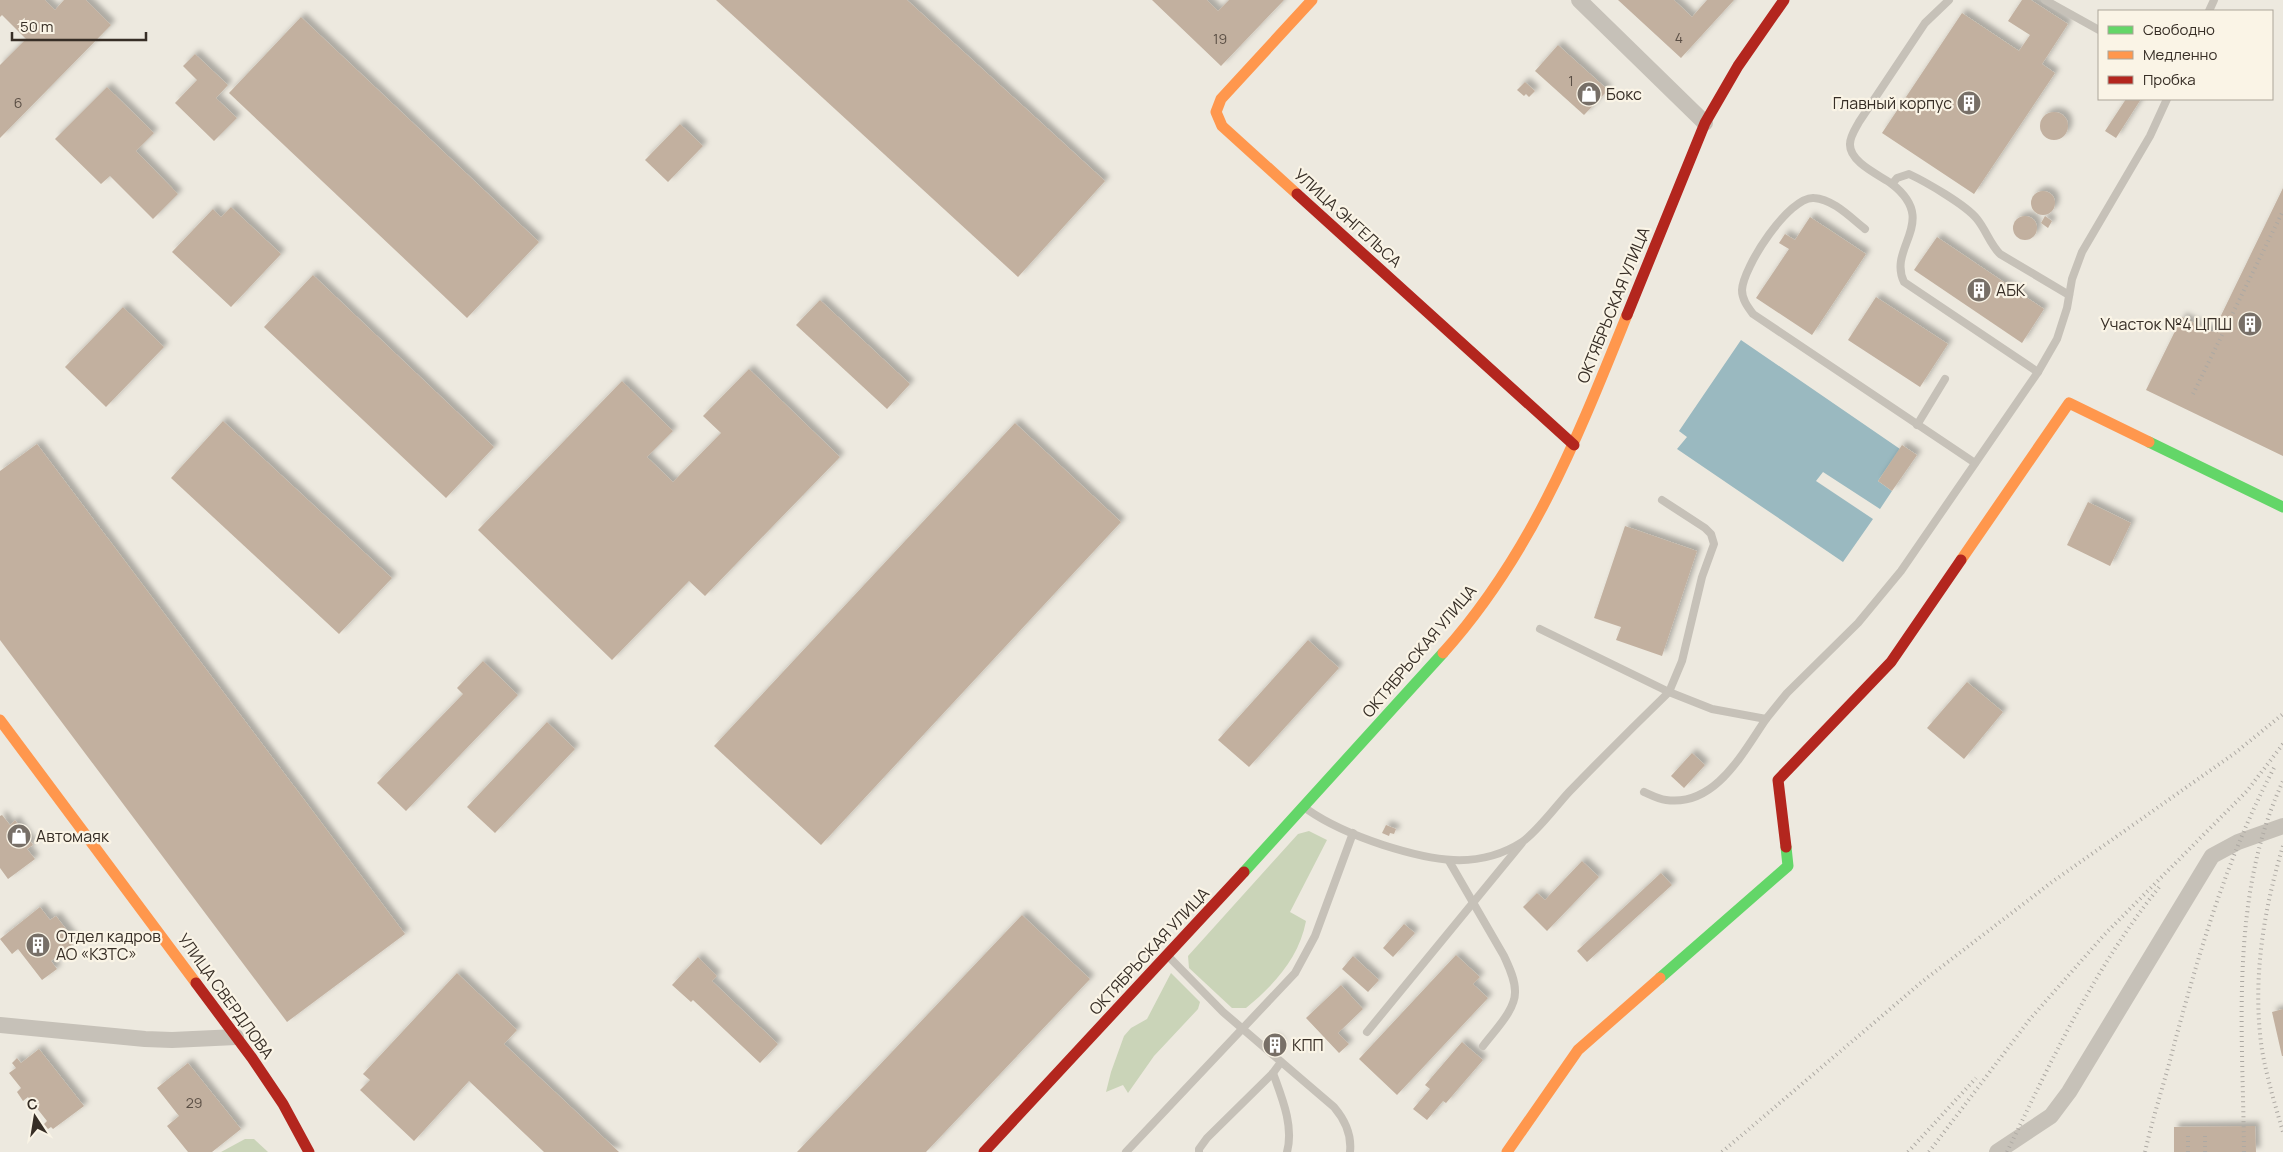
<svg xmlns="http://www.w3.org/2000/svg" width="2283" height="1152" viewBox="0 0 2283 1152" font-family="Manrope,sans-serif">
  <defs>
    <filter id="shadow"><feDropShadow dx="4.5" dy="-4.5" stdDeviation="2.5" flood-color="#0004"/></filter>
  </defs>
  <rect width="100%" height="100%" fill="#ede9df"/>
  <g fill="#cad4b8">
    <path d="M 1309,831 L 1327,840 L 1290,912 L 1306,921 C 1299,958 1274,985 1246,1008 L 1232,1008 L 1189,968 L 1188,956 L 1298,834 Z"/>
    <path d="M 1171,973 L 1200,1002 L 1198,1009 L 1154,1056 L 1128,1093 L 1123,1085 L 1106,1092 L 1111,1072 L 1124,1036 L 1131,1028 L 1147,1019 Z"/>
    <path d="M 245,1139 L 254,1139 L 268,1152 L 221,1152 Z"/>
  </g>
  <path fill="#9ab9c0" d="M 1741,340 L 1900,449 L 1878,481 L 1892,491 L 1880,509 L 1823,472 L 1816,481 L 1873,519 L 1843,562 L 1677,449 L 1687,437 L 1679,431 Z"/>
  <g fill="#c2b09f" filter="url(#shadow)">
    <path d="M 0,0 L 45,0 L 55,10 L 64,0 L 86,0 L 111,25 L 0,138 L 0,65 L 26,39 L 2,15 L 0,17 Z"/>
    <path d="M 716,0 L 907,0 L 1105,181 L 1018,277 Z"/>
    <path d="M 1152,0 L 1207,0 L 1218,11 L 1229,0 L 1284,0 L 1221,66 Z"/>
    <path d="M 1618,0 L 1674,0 L 1692,17 L 1707,0 L 1734,0 L 1681,58 Z"/>
    <path d="M 2022,0 L 2031,0 L 2068,24 L 2042,64 L 2055,73 L 1974,194 L 1882,133 L 1962,13 L 2019,51 L 2030,35 L 2008,21 Z"/>
    <path d="M 301,17 L 539,242 L 467,318 L 229,93 Z"/>
    <path d="M 1558,45 L 1608,90 L 1584,115 L 1535,71 Z"/>
    <path d="M 195,54 L 228,85 L 216,98 L 237,118 L 214,141 L 175,103 L 197,80 L 183,66 Z"/>
    <path d="M 1525,82 L 1535,91 L 1529,97 L 1526,94 L 1524,96 L 1517,90 Z"/>
    <path d="M 107,87 L 154,133 L 136,151 L 178,194 L 153,219 L 110,176 L 101,184 L 55,139 Z"/>
    <path d="M 2126,99 L 2141,99 L 2116,138 L 2105,131 Z"/>
    <circle cx="2054" cy="126" r="14"/>
    <path d="M 680,124 L 703,146 L 668,182 L 645,160 Z"/>
    <path d="M 2283,188 L 2283,456 L 2146,390 L 2182,317 L 2213,332 Z"/>
    <circle cx="2043" cy="203" r="12"/>
    <path d="M 231,207 L 281,254 L 231,307 L 172,252 L 213,209 L 221,217 Z"/>
    <path d="M 2045,216 L 2052,221 L 2048,228 L 2041,223 Z"/>
    <circle cx="2025" cy="228" r="12"/>
    <path d="M 1810,217 L 1866,254 L 1812,335 L 1756,298 L 1789,249 L 1779,243 L 1785,234 L 1795,240 Z"/>
    <path d="M 1937,237 L 2044,309 L 2022,343 L 1914,270 Z"/>
    <path d="M 313,275 L 494,447 L 446,498 L 264,327 Z"/>
    <path d="M 1876,297 L 1948,344 L 1920,387 L 1848,340 Z"/>
    <path d="M 820,300 L 910,384 L 887,409 L 796,325 Z"/>
    <path d="M 123,307 L 164,347 L 106,407 L 65,367 Z"/>
    <path d="M 749,369 L 840,457 L 705,596 L 689,581 L 612,660 L 478,530 L 622,381 L 673,431 L 647,457 L 673,482 L 721,433 L 703,416 Z"/>
    <path d="M 223,421 L 392,578 L 339,634 L 171,478 Z"/>
    <path d="M 1015,423 L 1121,522 L 821,845 L 714,746 Z"/>
    <path d="M 37,444 L 405,934 L 287,1022 L 0,640 L 0,471 Z"/>
    <path d="M 1902,445 L 1917,455 L 1892,491 L 1878,481 Z"/>
    <path d="M 2088,502 L 2131,523 L 2110,566 L 2067,545 Z"/>
    <path d="M 1625,526 L 1697,551 L 1662,656 L 1616,640 L 1621,627 L 1594,618 Z"/>
    <path d="M 1308,640 L 1339,668 L 1249,767 L 1218,740 Z"/>
    <path d="M 483,661 L 518,695 L 406,811 L 377,783 L 463,694 L 457,688 Z"/>
    <path d="M 1967,682 L 2003,712 L 1964,759 L 1927,728 Z"/>
    <path d="M 547,722 L 575,749 L 495,833 L 467,807 Z"/>
    <path d="M 1692,753 L 1705,765 L 1684,788 L 1671,776 Z"/>
    <path d="M 2,815 L 10,825 L 15,820 L 33,845 L 27,849 L 35,859 L 8,879 L 0,868 L 0,816 Z"/>
    <path d="M 1386,825 L 1396,829 L 1394,834 L 1390,833 L 1389,836 L 1382,833 Z"/>
    <path d="M 1582,861 L 1599,877 L 1547,931 L 1523,907 L 1537,893 L 1545,900 Z"/>
    <path d="M 1661,873 L 1672,885 L 1587,962 L 1577,951 Z"/>
    <path d="M 40,907 L 50,920 L 56,916 L 76,942 L 51,961 L 57,969 L 42,980 L 18,949 L 12,954 L 0,939 Z"/>
    <path d="M 1022,915 L 1090,979 L 926,1152 L 797,1152 Z"/>
    <path d="M 1404,924 L 1415,933 L 1393,957 L 1383,948 Z"/>
    <path d="M 1456,955 L 1480,977 L 1473,984 L 1488,998 L 1397,1095 L 1359,1059 Z"/>
    <path d="M 1353,956 L 1379,980 L 1368,992 L 1342,969 Z"/>
    <path d="M 698,957 L 717,976 L 712,981 L 778,1044 L 760,1063 L 693,1000 L 691,1002 L 672,985 Z"/>
    <path d="M 457,973 L 517,1030 L 504,1044 L 619,1152 L 544,1152 L 469,1081 L 414,1141 L 360,1090 L 370,1080 L 363,1074 Z"/>
    <path d="M 1341,985 L 1363,1009 L 1338,1033 L 1349,1044 L 1339,1053 L 1306,1018 Z"/>
    <path d="M 2283,1009 L 2283,1056 L 2282,1056 L 2272,1012 Z"/>
    <path d="M 1274,1038 L 1281,1044 L 1275,1052 L 1268,1045 Z"/>
    <path d="M 1462,1042 L 1483,1060 L 1446,1103 L 1443,1101 L 1427,1120 L 1413,1109 L 1430,1089 L 1425,1085 Z"/>
    <path d="M 39,1049 L 84,1106 L 53,1129 L 51,1127 L 48,1129 L 44,1124 L 47,1121 L 28,1097 L 23,1101 L 17,1092 L 21,1088 L 9,1073 L 16,1068 L 12,1063 L 17,1058 L 21,1063 Z"/>
    <path d="M 188,1063 L 241,1129 L 212,1152 L 188,1152 L 167,1126 L 179,1116 L 157,1088 Z"/>
    <path d="M 2255,1126 L 2256,1152 L 2174,1152 L 2174,1127 Z"/>
  </g>
  <g fill="none" stroke-linecap="round" stroke-linejoin="round">
    <g stroke="#c6c1b8" stroke-width="8">
      <path d="M 1949,0 L 1925,23 L 1859,122 C 1856,128 1850,136 1850,144 C 1849,162 1879,175 1892,184 L 1897,178 L 1909,174 C 1926,182 1966,205 1977,219 C 1986,230 1990,244 2000,254 L 2069,295"/>
      <path d="M 2045,0 L 2099,30"/>
      <path d="M 2209,11 L 2214,0"/>
      <path d="M 1892,184 C 1940,222 1887,247 1904,282 L 2038,372"/>
      <path d="M 1865,229 C 1851,218 1833,199 1814,198 C 1789,196 1743,267 1742,290 C 1742,299 1747,306 1753,314 L 1975,463"/>
      <path d="M 1917,425 L 1945,379"/>
      <path d="M 1540,629 L 1669,692 L 1682,661 L 1702,577 L 1714,544 L 1711,534 L 1705,528 L 1662,500"/>
      <path d="M 1644,792 C 1651,795 1658,799 1666,800 C 1715,807 1742,754 1766,719"/>
      <path d="M 1308,810 C 1331,826 1356,836 1383,845 C 1430,860 1477,871 1522,842 C 1537,832 1556,806 1569,792 C 1602,758 1635,725 1669,692 L 1712,709 L 1766,719 L 1787,693 L 1858,623 L 1901,571 L 2038,372 L 2057,339 L 2067,308 L 2072,279 L 2082,252 L 2150,136 L 2167,99"/>
      <path d="M 1449,861 L 1504,956 C 1509,967 1515,979 1515,991 C 1516,1010 1494,1031 1483,1046"/>
      <path d="M 1169,957 L 1223,1012 L 1334,1107 C 1345,1120 1352,1134 1350,1152"/>
      <path d="M 1367,1032 L 1522,843"/>
      <path d="M 1273,1073 C 1282,1098 1294,1126 1287,1152"/>
      <path d="M 1126,1152 L 1295,973 L 1315,936 L 1353,833"/>
      <path d="M 1199,1152 L 1199,1149 L 1207,1138 L 1273,1073 L 1281,1062"/>
    </g>
    <g stroke="#c6c1b8" stroke-width="16">
      <path d="M 1579,0 L 1705,123"/>
      <path d="M 0,1025 L 145,1039 L 172,1040 L 236,1037"/>
      <path d="M 1997,1152 L 2051,1116 L 2069,1092 L 2212,856 L 2238,842 L 2283,826"/>
    </g>
    <g stroke="#63d668" stroke-width="11">
      <path d="M 2149,442 L 2283,507"/>
      <path d="M 1244,872 L 1443,653"/>
      <path d="M 1660,978 L 1788,866 L 1786,847"/>
    </g>
    <g stroke="#ff974d" stroke-width="11">
      <path d="M 1297,194 L 1222,126 L 1216,112 L 1221,99 L 1312,0"/>
      <path d="M 1961,560 L 2069,403 L 2149,442"/>
      <path d="M 1443,653 C 1532,554 1578,436 1627,315"/>
      <path d="M 0,720 L 196,983"/>
      <path d="M 1507,1152 L 1578,1050 L 1660,978"/>
    </g>
    <g stroke="#b3261e" stroke-width="11">
      <path d="M 1297,194 L 1574,445"/>
      <path d="M 1627,315 L 1705,123 L 1738,66 L 1784,0"/>
      <path d="M 1786,847 L 1778,780 L 1891,662 L 1961,560"/>
      <path d="M 196,983 L 252,1058 L 283,1104 L 309,1152"/>
      <path d="M 984,1152 L 1244,872"/>
    </g>
    <g stroke="#ada9a3" stroke-width="4" stroke-dasharray="1 4" stroke-linecap="butt">
      <path d="M 2193,394 L 2283,211"/>
      <path d="M 2283,846 C 2263,912 2252,982 2262,1050 C 2267,1078 2275,1105 2283,1132"/>
      <path d="M 2205,1136 L 2205,1152"/>
      <path d="M 1722,1152 L 1923,981 L 2052,882 L 2235,753 L 2283,714"/>
      <path d="M 1908,1152 L 1976,1078"/>
      <path d="M 1929,1152 L 2030,1019 L 2104,935 L 2247,791 L 2283,744"/>
      <path d="M 2007,1152 C 2052,1059 2095,967 2160,886"/>
      <path d="M 2145,1152 C 2153,1116 2165,1081 2174,1045 C 2200,949 2228,854 2275,766"/>
      <path d="M 2188,1152 L 2188,1136"/>
      <path d="M 2244,1152 C 2243,1028 2229,897 2283,781"/>
    </g>
  </g>
  <defs>
    <symbol id="shop-disc" viewBox="-11 -11 22 22"><circle r="9.5" fill="#776f67" stroke="#faf4e6"/><path d="M-5-2.5h2.3a2.7 3.5 0 0 1 5.4 0H5L5.5 6h-11ZM-1.5-2.5h3a1.5 2.3 0 0 0-3 0Z" fill="#fff"/></symbol>
    <symbol id="building-disc" viewBox="-11 -11 22 22"><circle r="9.5" fill="#776f67" stroke="#faf4e6"/><path d="M-4-6H4V6H1V3H-1V6H-4ZM-2.5-4.3h1.7v1.8h-1.7ZM.8-4.3h1.7v1.8H.8ZM-2.5-1h1.7V.8h-1.7ZM.8-1h1.7V.8H.8Z" fill="#fff"/></symbol>
  </defs>
  <g fill-rule="evenodd">
    <use href="#shop-disc" x="1575" y="80" width="28" height="28"/>
    <use href="#building-disc" x="1955" y="89" width="28" height="28"/>
    <use href="#building-disc" x="1965" y="276" width="28" height="28"/>
    <use href="#building-disc" x="2236" y="310" width="28" height="28"/>
    <use href="#shop-disc" x="5" y="822" width="28" height="28"/>
    <use href="#building-disc" x="24" y="931" width="28" height="28"/>
    <use href="#building-disc" x="1261" y="1031" width="28" height="28"/>
  </g>
  <g text-anchor="middle" dominant-baseline="central" stroke-width="4.5" stroke-linejoin="round" paint-order="stroke">
    <g font-size="14" fill="#5a4e44">
      <text x="1679" y="37">4</text>
      <text x="1220" y="38">19</text>
      <text x="1571" y="80">1</text>
      <text x="18" y="102">6</text>
      <text x="194" y="1102">29</text>
    </g>
    <g font-size="16" fill="#372e26" stroke="#faf4e6" text-anchor="start">
      <text x="1606" y="94">Бокс</text>
      <text x="1952" y="103" text-anchor="end">Главный корпус</text>
      <text x="1996" y="290">АБК</text>
      <text x="2232" y="324" text-anchor="end">Участок №4 ЦПШ</text>
      <text x="36" y="836">Автомаяк</text>
      <text x="56" y="936">Отдел кадров<tspan x="56" dy="18">АО «КЗТС»</tspan></text>
      <text x="1292" y="1045">КПП</text>
    </g>
    <g font-size="16" fill="#372e26" stroke="#faf4e6">
      <text transform="translate(1348 218) rotate(42)">УЛИЦА ЭНГЕЛЬСА</text>
      <text transform="translate(1613 305) rotate(-68)">ОКТЯБРЬСКАЯ УЛИЦА</text>
      <text transform="translate(1419 651) rotate(-50)">ОКТЯБРЬСКАЯ УЛИЦА</text>
      <text transform="translate(1149 951) rotate(-47)">ОКТЯБРЬСКАЯ УЛИЦА</text>
      <text transform="translate(226 996) rotate(54)">УЛИЦА СВЕРДЛОВА</text>
    </g>
  </g>
  <rect x="2098" y="10" width="175" height="90" fill="#faf4e6" stroke="#aca599"/>
  <rect x="2108" y="26" width="25" height="8" fill="#63d668" stroke="#aca599"/>
  <text x="2143" y="35" font-size="15" fill="#372e26">Свободно</text>
  <rect x="2108" y="51" width="25" height="8" fill="#ff974d" stroke="#aca599"/>
  <text x="2143" y="60" font-size="15" fill="#372e26">Медленно</text>
  <rect x="2108" y="76" width="25" height="8" fill="#b3261e" stroke="#aca599"/>
  <text x="2143" y="85" font-size="15" fill="#372e26">Пробка</text>
  <g transform="translate(35 1117) rotate(348)" stroke="#faf4e6" stroke-width="4" paint-order="stroke">
  <path d="M0-4L9 19L0 12L-9 19Z" fill="#372e26"/>
  <text y="-8" font-size="14" font-weight="bold" text-anchor="middle" fill="#372e26">С</text>
  </g>
  <path d="M12 32v8h134v-8" fill="none" stroke="#372e26" stroke-width="2.5"/>
  <text x="20" y="32" font-size="15" fill="#372e26" stroke="#faf4e6" stroke-width="4" paint-order="stroke">50 m</text>
</svg>
